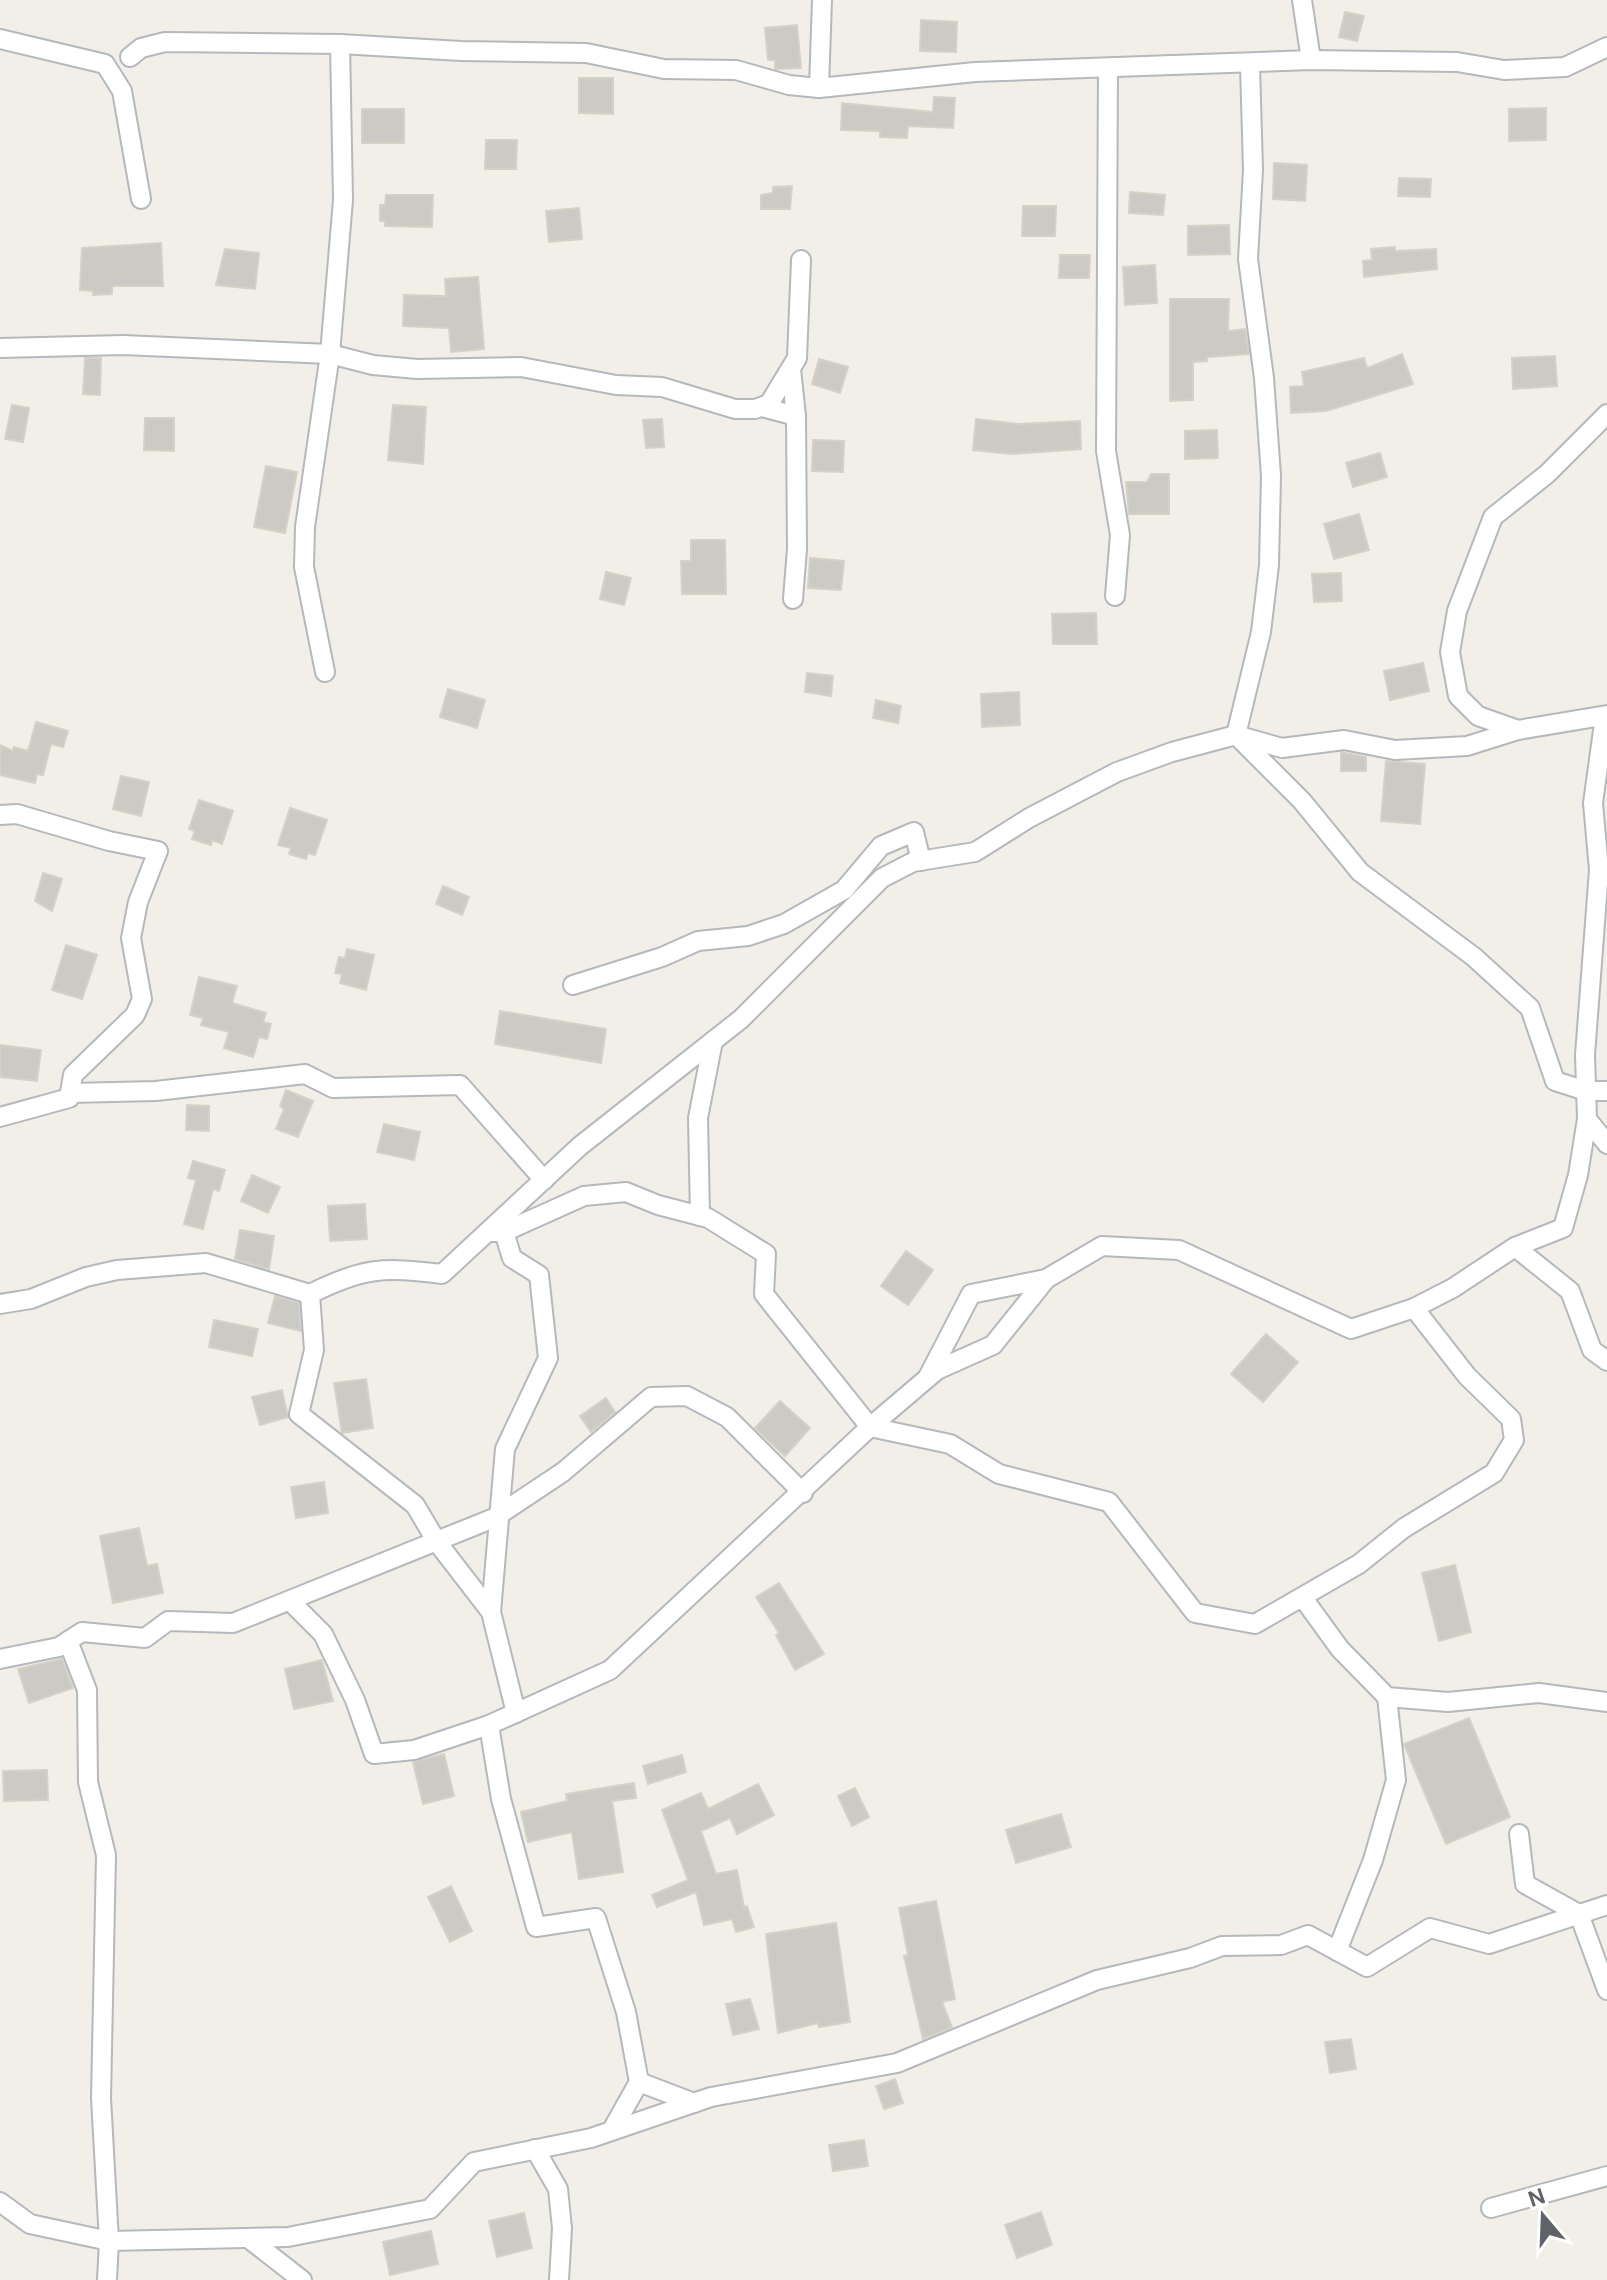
<svg xmlns="http://www.w3.org/2000/svg" width="1607" height="2280" viewBox="0 0 1607 2280" font-family="'DM Sans',sans-serif">
  <rect width="100%" height="100%" fill="#f1efe8"/>
  <g fill="#cccac5" stroke="#d6d1c6" stroke-width="2">
    <path d="M 1345,12 L 1364,16 L 1357,41 L 1339,37 Z"/>
    <path d="M 921,20 L 957,22 L 956,52 L 920,51 Z"/>
    <path d="M 797,25 L 801,68 L 775,69 L 775,60 L 768,60 L 765,28 Z"/>
    <path d="M 579,78 L 613,78 L 613,114 L 579,113 Z"/>
    <path d="M 934,97 L 955,98 L 953,128 L 908,126 L 907,138 L 880,137 L 880,131 L 841,130 L 842,103 L 933,112 Z"/>
    <path d="M 1546,108 L 1546,140 L 1509,141 L 1509,109 Z"/>
    <rect x="362" y="109" width="42" height="34"/>
    <path d="M 486,140 L 517,140 L 516,169 L 485,169 Z"/>
    <path d="M 1274,163 L 1307,165 L 1305,201 L 1273,199 Z"/>
    <path d="M 1399,178 L 1431,179 L 1430,197 L 1398,196 Z"/>
    <path d="M 792,186 L 790,209 L 761,209 L 761,195 L 773,193 L 773,187 Z"/>
    <path d="M 1130,192 L 1165,195 L 1163,215 L 1129,213 Z"/>
    <path d="M 386,195 L 433,195 L 432,227 L 385,226 L 385,221 L 380,221 L 380,205 L 385,205 Z"/>
    <path d="M 1023,206 L 1056,206 L 1055,236 L 1022,236 Z"/>
    <path d="M 579,208 L 582,239 L 549,242 L 546,211 Z"/>
    <path d="M 1229,225 L 1230,254 L 1188,255 L 1188,226 Z"/>
    <path d="M 161,243 L 163,286 L 112,286 L 112,294 L 93,295 L 93,291 L 80,290 L 82,248 Z"/>
    <path d="M 1395,247 L 1395,251 L 1436,249 L 1437,269 L 1364,277 L 1363,261 L 1372,260 L 1371,249 Z"/>
    <path d="M 225,249 L 259,253 L 255,289 L 216,285 Z"/>
    <path d="M 1060,255 L 1090,255 L 1089,278 L 1059,278 Z"/>
    <path d="M 1155,265 L 1157,303 L 1125,305 L 1123,267 Z"/>
    <path d="M 478,277 L 484,349 L 451,352 L 449,328 L 403,326 L 404,295 L 446,296 L 445,279 Z"/>
    <path d="M 1170,299 L 1229,299 L 1228,331 L 1245,329 L 1249,354 L 1207,357 L 1207,361 L 1193,362 L 1193,400 L 1170,401 Z"/>
    <path d="M 1402,354 L 1413,384 L 1326,411 L 1291,413 L 1290,387 L 1304,386 L 1302,372 L 1364,358 L 1367,368 Z"/>
    <path d="M 1555,356 L 1557,386 L 1513,389 L 1512,358 Z"/>
    <path d="M 85,358 L 101,358 L 100,395 L 83,394 Z"/>
    <path d="M 819,359 L 848,367 L 840,393 L 812,384 Z"/>
    <path d="M 12,405 L 29,408 L 23,442 L 5,439 Z"/>
    <path d="M 393,405 L 426,407 L 423,464 L 388,460 Z"/>
    <path d="M 145,418 L 174,418 L 174,451 L 144,450 Z"/>
    <path d="M 662,419 L 664,447 L 646,448 L 643,420 Z"/>
    <path d="M 976,419 L 1019,424 L 1080,421 L 1081,449 L 1011,454 L 973,450 Z"/>
    <path d="M 1217,430 L 1218,458 L 1185,459 L 1185,431 Z"/>
    <path d="M 813,440 L 844,441 L 843,472 L 812,471 Z"/>
    <path d="M 1380,453 L 1387,477 L 1353,487 L 1346,463 Z"/>
    <path d="M 266,466 L 297,472 L 285,533 L 254,527 Z"/>
    <path d="M 1151,474 L 1169,474 L 1169,514 L 1129,514 L 1126,482 L 1147,482 Z"/>
    <path d="M 1359,514 L 1369,550 L 1334,559 L 1324,524 Z"/>
    <path d="M 691,540 L 725,540 L 726,594 L 682,594 L 681,561 L 691,561 Z"/>
    <path d="M 810,558 L 844,561 L 841,590 L 808,588 Z"/>
    <path d="M 606,572 L 631,578 L 624,605 L 600,599 Z"/>
    <path d="M 1341,573 L 1342,601 L 1314,602 L 1312,574 Z"/>
    <path d="M 1096,613 L 1097,644 L 1053,644 L 1052,614 Z"/>
    <path d="M 1423,663 L 1429,691 L 1390,700 L 1384,671 Z"/>
    <path d="M 807,673 L 833,676 L 831,696 L 805,692 Z"/>
    <path d="M 448,689 L 485,700 L 477,728 L 440,717 Z"/>
    <path d="M 1019,692 L 1020,725 L 982,727 L 981,694 Z"/>
    <path d="M 876,700 L 901,706 L 898,723 L 873,718 Z"/>
    <path d="M 36,722 L 68,731 L 63,747 L 51,744 L 43,775 L 37,774 L 35,783 L 0,775 L 0,745 L 13,751 L 14,747 L 28,751 Z"/>
    <path d="M 1341,752 L 1366,757 L 1366,771 L 1341,771 Z"/>
    <path d="M 1386,761 L 1425,764 L 1420,824 L 1381,821 Z"/>
    <path d="M 121,776 L 149,782 L 141,816 L 113,809 Z"/>
    <path d="M 199,800 L 233,811 L 222,844 L 212,840 L 211,845 L 192,839 L 195,831 L 189,829 Z"/>
    <path d="M 290,808 L 327,820 L 315,855 L 308,853 L 306,859 L 289,854 L 291,848 L 278,845 Z"/>
    <path d="M 43,873 L 62,879 L 52,911 L 35,901 Z"/>
    <path d="M 443,886 L 469,897 L 462,915 L 436,904 Z"/>
    <path d="M 66,945 L 97,955 L 82,999 L 52,990 Z"/>
    <path d="M 347,949 L 374,955 L 366,990 L 340,983 L 342,974 L 335,973 L 339,957 L 345,958 Z"/>
    <path d="M 199,977 L 237,986 L 232,1003 L 266,1013 L 263,1022 L 271,1024 L 267,1039 L 259,1037 L 253,1057 L 224,1048 L 229,1032 L 201,1025 L 203,1018 L 190,1015 Z"/>
    <path d="M 500,1011 L 606,1029 L 601,1063 L 495,1044 Z"/>
    <path d="M 0,1045 L 41,1050 L 37,1081 L 0,1077 Z"/>
    <path d="M 286,1090 L 313,1101 L 298,1137 L 276,1129 L 284,1109 L 280,1106 Z"/>
    <path d="M 187,1105 L 209,1106 L 209,1131 L 186,1130 Z"/>
    <path d="M 384,1124 L 420,1132 L 414,1160 L 377,1152 Z"/>
    <path d="M 193,1161 L 225,1170 L 219,1191 L 213,1189 L 203,1229 L 184,1224 L 196,1180 L 188,1178 Z"/>
    <path d="M 252,1175 L 280,1187 L 268,1213 L 241,1201 Z"/>
    <path d="M 365,1204 L 367,1239 L 330,1241 L 328,1206 Z"/>
    <path d="M 240,1230 L 274,1236 L 269,1269 L 235,1259 Z"/>
    <path d="M 906,1251 L 933,1270 L 908,1305 L 881,1286 Z"/>
    <path d="M 275,1296 L 299,1303 L 301,1331 L 268,1323 Z"/>
    <path d="M 214,1320 L 258,1329 L 252,1356 L 209,1347 Z"/>
    <path d="M 1266,1334 L 1298,1362 L 1263,1402 L 1231,1374 Z"/>
    <path d="M 366,1379 L 373,1428 L 342,1433 L 334,1383 Z"/>
    <path d="M 282,1390 L 288,1417 L 260,1425 L 252,1397 Z"/>
    <path d="M 606,1398 L 615,1412 L 591,1432 L 580,1416 Z"/>
    <path d="M 780,1401 L 810,1428 L 785,1456 L 755,1428 Z"/>
    <path d="M 324,1482 L 328,1513 L 296,1518 L 291,1487 Z"/>
    <path d="M 139,1528 L 147,1566 L 157,1564 L 163,1593 L 113,1603 L 100,1536 Z"/>
    <path d="M 1455,1565 L 1471,1632 L 1439,1641 L 1422,1573 Z"/>
    <path d="M 779,1583 L 824,1654 L 795,1670 L 776,1635 L 779,1633 L 756,1597 Z"/>
    <path d="M 62,1659 L 73,1688 L 29,1703 L 18,1669 Z"/>
    <path d="M 322,1660 L 333,1701 L 294,1709 L 285,1669 Z"/>
    <path d="M 1469,1718 L 1510,1817 L 1446,1844 L 1404,1744 Z"/>
    <path d="M 444,1754 L 454,1796 L 423,1804 L 413,1762 Z"/>
    <path d="M 682,1755 L 686,1772 L 648,1784 L 643,1766 Z"/>
    <path d="M 47,1770 L 48,1800 L 4,1801 L 3,1771 Z"/>
    <path d="M 634,1783 L 636,1798 L 612,1801 L 623,1872 L 579,1879 L 572,1832 L 528,1842 L 521,1812 L 567,1801 L 566,1794 Z"/>
    <path d="M 758,1784 L 774,1815 L 737,1834 L 730,1818 L 701,1831 L 716,1874 L 737,1870 L 744,1907 L 747,1906 L 754,1927 L 736,1932 L 732,1919 L 704,1925 L 696,1892 L 657,1907 L 652,1895 L 688,1880 L 662,1810 L 701,1793 L 708,1809 Z"/>
    <path d="M 855,1788 L 869,1817 L 852,1826 L 838,1796 Z"/>
    <path d="M 1061,1814 L 1071,1847 L 1016,1863 L 1006,1830 Z"/>
    <path d="M 451,1886 L 472,1931 L 450,1942 L 428,1897 Z"/>
    <path d="M 936,1901 L 955,1999 L 942,2002 L 952,2027 L 923,2039 L 904,1956 L 908,1955 L 899,1908 Z"/>
    <path d="M 836,1923 L 850,2022 L 819,2027 L 818,2023 L 778,2033 L 766,1934 Z"/>
    <path d="M 750,1999 L 759,2029 L 733,2035 L 726,2004 Z"/>
    <path d="M 1351,2039 L 1356,2069 L 1330,2073 L 1325,2042 Z"/>
    <path d="M 895,2079 L 903,2103 L 884,2109 L 876,2086 Z"/>
    <path d="M 864,2140 L 868,2166 L 833,2171 L 829,2145 Z"/>
    <path d="M 1041,2212 L 1052,2245 L 1017,2258 L 1005,2225 Z"/>
    <path d="M 524,2213 L 532,2248 L 497,2257 L 489,2221 Z"/>
    <path d="M 431,2231 L 438,2264 L 390,2275 L 383,2242 Z"/>
  </g>
  <g fill="none" stroke-linecap="round" stroke-linejoin="round">
    <defs>
      <g id="street">
        <path d="M 1302,0 L 1311,60"/>
        <path d="M 0,39 L 105,64 L 122,91 L 141,199"/>
        <path d="M 340,44 L 461,51 L 586,53 L 664,69 L 736,70 L 789,85 L 819,88 L 975,72 L 1311,60 L 1457,62 L 1504,70 L 1565,67 L 1607,47"/>
        <path d="M 1250,65 L 1253,170 L 1248,259 L 1264,378 L 1271,476 L 1269,565 L 1261,632 L 1236,735 L 1302,801 L 1360,872 L 1474,957 L 1530,1008 L 1555,1081 L 1586,1091 L 1607,1091"/>
        <path d="M 1108,68 L 1106,451 L 1120,535 L 1115,596"/>
        <path d="M 819,88 L 822,0"/>
        <path d="M 0,348 L 123,345 L 330,354 L 343,200 L 340,44 L 165,42 L 141,48 L 130,57"/>
        <path d="M 762,407 L 796,416 L 791,369"/>
        <path d="M 793,599 L 797,549 L 796,416"/>
        <path d="M 325,672 L 304,567 L 305,527 L 330,354 L 373,365 L 417,369 L 521,367 L 616,385 L 662,387 L 735,409 L 755,409 L 769,404 L 797,358 L 801,260"/>
        <path d="M 1518,730 L 1607,715"/>
        <path d="M 0,815 L 17,814 L 109,841 L 158,851 L 138,902 L 131,938 L 142,999 L 135,1015 L 73,1075 L 69,1098 L 0,1117"/>
        <path d="M 573,985 L 662,957 L 698,941 L 748,936 L 784,924 L 844,890 L 881,846 L 914,832 L 921,861"/>
        <path d="M 70,1093 L 156,1091 L 305,1074 L 333,1088 L 460,1085 L 544,1180"/>
        <path d="M 1587,1119 L 1607,1144"/>
        <path d="M 700,1216 L 698,1118 L 713,1041"/>
        <path d="M 488,1232 L 504,1232 L 584,1196 L 626,1192 L 658,1205 L 708,1218 L 766,1254 L 764,1294 L 870,1427 L 950,1444 L 999,1474 L 1109,1502 L 1195,1613 L 1255,1624 L 1359,1564 L 1404,1528 L 1494,1473 L 1514,1440 L 1511,1419 L 1467,1376 L 1414,1308 L 1453,1288 L 1515,1247 L 1563,1228 L 1578,1175 L 1587,1119 L 1585,1055 L 1599,870 L 1593,803 L 1605,716"/>
        <path d="M 1515,1247 L 1570,1291 L 1592,1350 L 1607,1361"/>
        <path d="M 310,1294 L 314,1350 L 299,1414 L 415,1505 L 437,1542 L 491,1612 L 516,1713"/>
        <path d="M 0,1304 L 31,1299 L 86,1277 L 117,1270 L 206,1263 L 310,1294 C 364,1267 383,1267 442,1274 L 580,1146 L 741,1019 L 882,878 L 913,862 L 975,852 L 1029,818 L 1117,772 L 1172,752 L 1236,735 L 1282,748 L 1344,740 L 1395,750 L 1467,746 L 1518,730 L 1478,716 L 1458,696 L 1450,652 L 1457,611 L 1493,517 L 1547,474 L 1607,414"/>
        <path d="M 928,1377 L 971,1294 L 1046,1279"/>
        <path d="M 1303,1598 L 1340,1649 L 1387,1697 L 1448,1702 L 1539,1693 L 1607,1702"/>
        <path d="M 291,1602 L 323,1634 L 355,1700 L 374,1754 L 414,1750 L 489,1725 L 610,1670 L 870,1427 L 937,1370 L 993,1345 L 1046,1279 L 1102,1246 L 1179,1250 L 1351,1329 L 1414,1308"/>
        <path d="M 491,1612 L 505,1449 L 548,1358 L 539,1275 L 512,1258 L 504,1232"/>
        <path d="M 68,1641 L 87,1690 L 88,1782 L 106,1855 L 101,2098 L 109,2241 L 107,2280"/>
        <path d="M 0,1659 L 59,1647 L 82,1632 L 145,1638 L 168,1621 L 233,1623 L 494,1518 L 563,1472 L 651,1397 L 687,1396 L 727,1417 L 803,1493"/>
        <path d="M 489,1725 L 501,1799 L 536,1927 L 596,1918 L 626,2012 L 639,2082 L 612,2130"/>
        <path d="M 1519,1834 L 1525,1884 L 1579,1914 L 1607,1990"/>
        <path d="M 1337,1951 L 1373,1860 L 1396,1780 L 1387,1697"/>
        <path d="M 639,2082 L 694,2103"/>
        <path d="M 535,2149 L 558,2189 L 562,2228 L 559,2280"/>
        <path d="M 0,2202 L 30,2224 L 109,2241 L 288,2237 L 430,2209 L 474,2162 L 591,2138 L 711,2097 L 897,2063 L 1097,1980 L 1190,1958 L 1222,1946 L 1281,1945 L 1308,1935 L 1367,1967 L 1430,1928 L 1489,1944 L 1607,1905"/>
        <path d="M 1491,2208 L 1607,2176"/>
        <path d="M 248,2238 L 302,2280"/>
      </g>
    </defs>
    <use href="#street" stroke="#b5b8bc" stroke-width="22"/>
    <use href="#street" stroke="#fff" stroke-width="18"/>
  </g>
  <g transform="translate(1543 2216) rotate(341)" stroke="#ffffff" stroke-width="6" paint-order="stroke">
  <path d="M0-6L14 30L0 20L-14 30Z" fill="#5f6368"/>
  <text y="-12" font-size="22" font-weight="bold" text-anchor="middle" fill="#5f6368">N</text>
  </g>
</svg>
